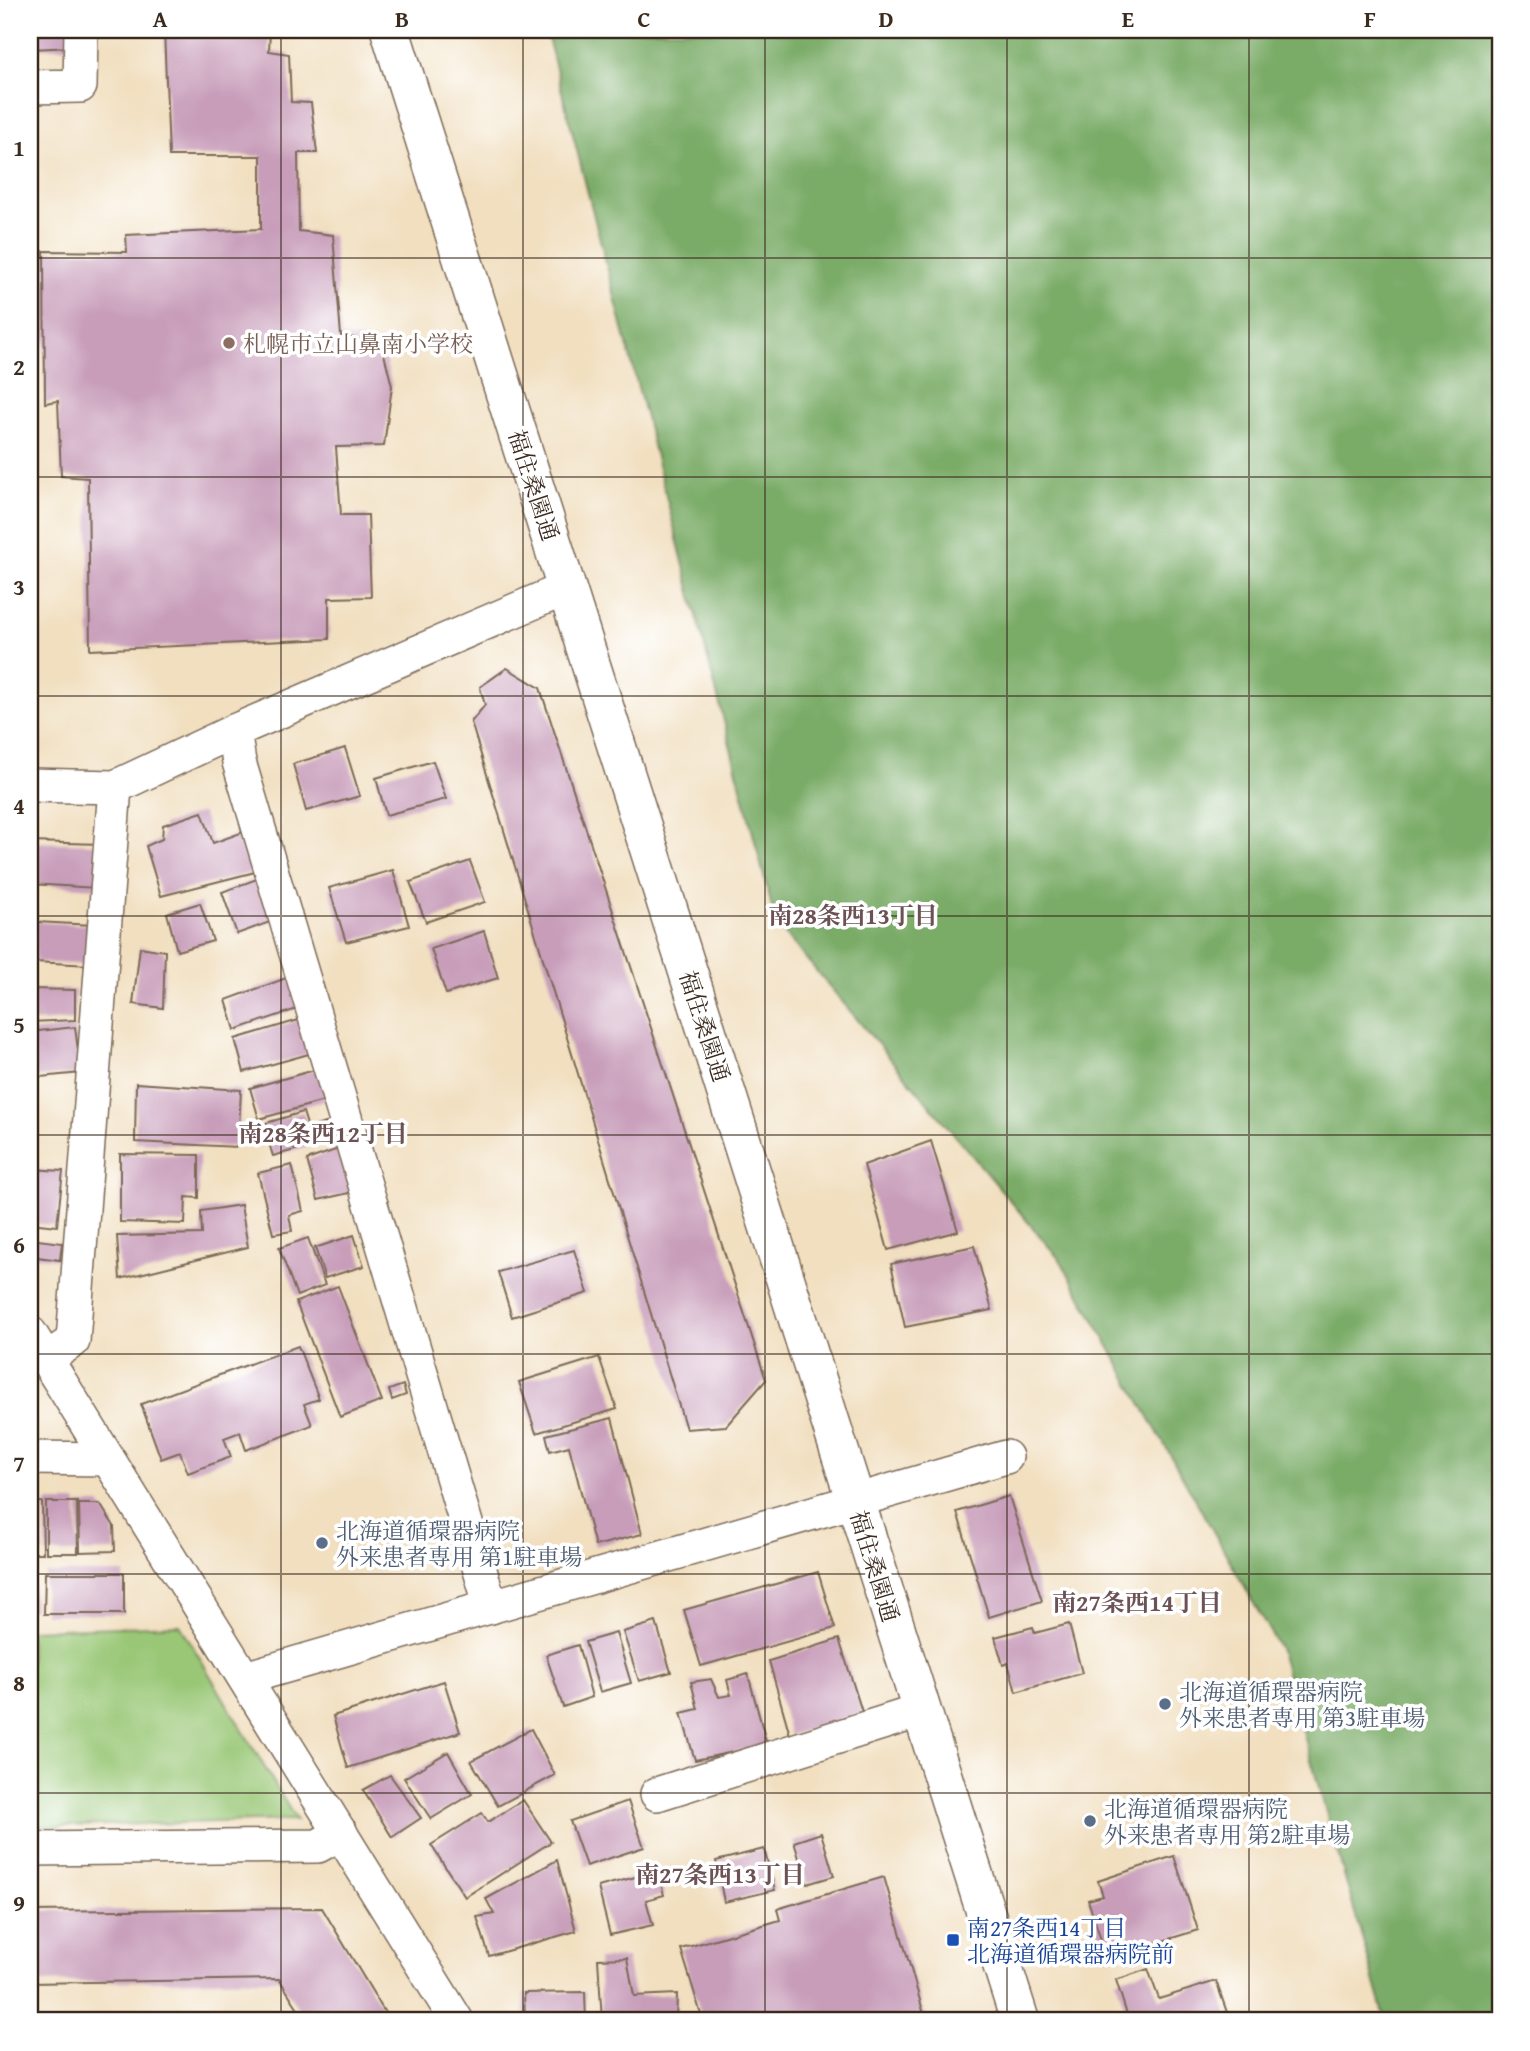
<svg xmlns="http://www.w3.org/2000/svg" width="1530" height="2051" viewBox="0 0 1530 2051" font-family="'Gentium Book Plus','Noto Serif JP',serif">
  <rect width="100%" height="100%" fill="#fff"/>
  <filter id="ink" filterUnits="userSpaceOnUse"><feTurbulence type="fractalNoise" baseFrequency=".0143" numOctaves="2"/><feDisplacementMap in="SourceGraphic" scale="14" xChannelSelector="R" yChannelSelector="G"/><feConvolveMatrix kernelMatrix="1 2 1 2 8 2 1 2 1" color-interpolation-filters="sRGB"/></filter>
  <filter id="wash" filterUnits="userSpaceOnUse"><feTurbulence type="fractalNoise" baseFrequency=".00686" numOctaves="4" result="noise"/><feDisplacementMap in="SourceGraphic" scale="28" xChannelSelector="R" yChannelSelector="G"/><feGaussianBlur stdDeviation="1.57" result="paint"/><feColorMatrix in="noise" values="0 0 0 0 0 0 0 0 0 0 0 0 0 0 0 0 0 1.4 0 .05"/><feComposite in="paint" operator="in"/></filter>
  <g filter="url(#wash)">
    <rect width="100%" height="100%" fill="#f1dfc0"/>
    <path fill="#99c776" stroke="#6a784a" stroke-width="2" d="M 180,1625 L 296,1820 L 30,1827 L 30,1630 Z"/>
    <path fill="#7aac67" stroke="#5a6b42" stroke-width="2" d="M 546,30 L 1500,30 L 1500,2021 L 1386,2021 L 1279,1648 L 1061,1261 L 776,923 Z"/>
    <g id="blocks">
      <g fill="#c89dba">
        <path d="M 30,30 L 75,30 L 75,47 L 30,49 Z"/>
        <path d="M 164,30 L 270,30 L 269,51 L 289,54 L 291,102 L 311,103 L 317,153 L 298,153 L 299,231 L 333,235 L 341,336 L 381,342 L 392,386 L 384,446 L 336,447 L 341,515 L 368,515 L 371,597 L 329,598 L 329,639 L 90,650 L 88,478 L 61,476 L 58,401 L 45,403 L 44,251 L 127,252 L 126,235 L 261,229 L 261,156 L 169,156 Z"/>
        <path d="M 507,668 L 540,688 L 766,1380 L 726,1426 L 686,1429 L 471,722 L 485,705 L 480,687 Z"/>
        <path d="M 345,748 L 360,796 L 306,811 L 293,764 Z"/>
        <path d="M 433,761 L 446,799 L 386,815 L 376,778 Z"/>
        <path d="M 202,812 L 213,843 L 246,831 L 259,871 L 161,896 L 146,846 L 162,839 L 163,825 Z"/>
        <path d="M 30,842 L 101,844 L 97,888 L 30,884 Z"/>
        <path d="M 470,861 L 485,902 L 426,922 L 410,882 Z"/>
        <path d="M 393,870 L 409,926 L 346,942 L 329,888 Z"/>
        <path d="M 262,877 L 278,919 L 237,934 L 222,892 Z"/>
        <path d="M 200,903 L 213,941 L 177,951 L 167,913 Z"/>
        <path d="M 36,922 L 93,925 L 90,965 L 35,962 Z"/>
        <path d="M 484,931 L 498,978 L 446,994 L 431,949 Z"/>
        <path d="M 140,947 L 165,951 L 163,1008 L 133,1004 Z"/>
        <path d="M 289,977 L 300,1008 L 235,1030 L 226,1000 Z"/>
        <path d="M 30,989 L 75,990 L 75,1020 L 30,1022 Z"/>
        <path d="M 302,1019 L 316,1052 L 244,1072 L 235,1039 Z"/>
        <path d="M 75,1027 L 81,1073 L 30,1078 L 30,1032 Z"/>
        <path d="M 322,1068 L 331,1099 L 259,1119 L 250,1088 Z"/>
        <path d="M 136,1083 L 241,1090 L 238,1147 L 135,1142 Z"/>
        <path d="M 303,1112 L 308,1128 L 326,1123 L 331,1140 L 273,1156 L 263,1124 Z"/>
        <path d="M 931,1141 L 958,1231 L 888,1250 L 864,1165 Z"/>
        <path d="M 344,1147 L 358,1191 L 318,1200 L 307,1160 Z"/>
        <path d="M 120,1154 L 199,1155 L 199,1198 L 186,1197 L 185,1224 L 120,1222 Z"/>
        <path d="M 292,1165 L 303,1211 L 289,1215 L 292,1231 L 273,1234 L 258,1173 Z"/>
        <path d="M 30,1169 L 63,1171 L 57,1226 L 30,1223 Z"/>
        <path d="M 241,1205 L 248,1247 L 120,1279 L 117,1236 L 202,1234 L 201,1211 Z"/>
        <path d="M 354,1235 L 364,1266 L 325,1278 L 315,1248 Z"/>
        <path d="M 308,1238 L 325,1285 L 297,1296 L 279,1248 Z"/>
        <path d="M 30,1239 L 62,1243 L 60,1260 L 30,1256 Z"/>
        <path d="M 974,1246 L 992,1310 L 905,1327 L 891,1264 Z"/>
        <path d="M 574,1250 L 588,1293 L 512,1317 L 498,1272 Z"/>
        <path d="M 338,1286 L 382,1401 L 340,1417 L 296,1302 Z"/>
        <path d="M 298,1346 L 319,1399 L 304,1404 L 312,1425 L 246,1450 L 240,1432 L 224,1438 L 231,1457 L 188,1473 L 180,1452 L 161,1459 L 141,1404 Z"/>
        <path d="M 599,1357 L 617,1409 L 536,1433 L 519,1382 Z"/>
        <path d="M 403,1385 L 406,1395 L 392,1400 L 389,1390 Z"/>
        <path d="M 612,1418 L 642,1534 L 595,1546 L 569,1446 L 550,1451 L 546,1435 Z"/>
        <path d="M 1009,1496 L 1042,1601 L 989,1617 L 957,1512 Z"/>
        <path d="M 42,1502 L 43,1553 L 30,1553 L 30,1503 Z"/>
        <path d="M 46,1502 L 77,1502 L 78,1553 L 46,1553 Z"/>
        <path d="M 79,1504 L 100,1504 L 114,1526 L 115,1551 L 80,1552 Z"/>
        <path d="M 818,1572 L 835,1628 L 701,1666 L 684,1610 Z"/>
        <path d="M 45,1573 L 124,1573 L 124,1614 L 44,1614 Z"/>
        <path d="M 30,1576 L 33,1576 L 34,1610 L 30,1610 Z"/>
        <path d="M 656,1622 L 671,1672 L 639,1681 L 623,1632 Z"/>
        <path d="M 1069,1624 L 1082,1673 L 1016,1692 L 1008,1663 L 1003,1665 L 995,1637 L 1033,1627 L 1035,1633 Z"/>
        <path d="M 616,1633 L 631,1683 L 600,1692 L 585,1642 Z"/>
        <path d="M 839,1639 L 863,1715 L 790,1735 L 769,1661 Z"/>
        <path d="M 578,1645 L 592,1697 L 563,1707 L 546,1655 Z"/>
        <path d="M 748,1674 L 767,1745 L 695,1760 L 681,1713 L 698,1709 L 691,1682 L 711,1679 L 719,1697 L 731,1695 L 727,1680 Z"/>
        <path d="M 444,1681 L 460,1732 L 348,1768 L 333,1716 Z"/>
        <path d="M 531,1729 L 555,1775 L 498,1806 L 471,1761 Z"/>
        <path d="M 448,1752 L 472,1794 L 431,1819 L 404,1778 Z"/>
        <path d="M 390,1775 L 421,1818 L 392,1837 L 363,1790 Z"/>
        <path d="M 523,1800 L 551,1842 L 465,1897 L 431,1845 L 482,1813 L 488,1822 Z"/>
        <path d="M 628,1801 L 644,1847 L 586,1866 L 570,1821 Z"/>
        <path d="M 821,1833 L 834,1876 L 807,1884 L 794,1842 Z"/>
        <path d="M 764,1849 L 775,1890 L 724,1902 L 716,1861 Z"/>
        <path d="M 1174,1856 L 1198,1930 L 1107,1958 L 1088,1900 L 1103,1896 L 1098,1881 Z"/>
        <path d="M 557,1860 L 576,1931 L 489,1956 L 477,1917 L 494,1914 L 486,1899 Z"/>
        <path d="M 658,1871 L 664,1895 L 646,1900 L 653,1925 L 610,1935 L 598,1887 Z"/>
        <path d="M 884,1877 L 926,2021 L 703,2021 L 681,1949 L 780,1920 L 777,1909 Z"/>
        <path d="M 322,1908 L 390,2021 L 306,2021 L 279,1979 L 30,1983 L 30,1911 Z"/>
        <path d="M 627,1958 L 634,1996 L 677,1994 L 676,2021 L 602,2021 L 598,1959 Z"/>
        <path d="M 1148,1969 L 1159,1999 L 1216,1981 L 1230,2021 L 1129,2021 L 1116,1980 Z"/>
        <path d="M 585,1992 L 586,2021 L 525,2021 L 524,1993 Z"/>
      </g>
    </g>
  </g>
  <g filter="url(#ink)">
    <use href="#blocks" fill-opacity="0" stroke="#7b6957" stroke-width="2"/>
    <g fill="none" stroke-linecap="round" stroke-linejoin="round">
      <defs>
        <g id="minor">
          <path d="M 30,87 L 80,86 L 81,30"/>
          <path d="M 234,731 L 239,762 L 491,1607"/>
          <path d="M 30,785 L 115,787 L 234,731 L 567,588"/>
          <path d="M 30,1333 L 457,2021"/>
          <path d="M 46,1359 L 73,1341 L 115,787"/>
          <path d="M 30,1458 L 106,1459"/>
          <path d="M 245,1678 L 1006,1457"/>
          <path d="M 657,1794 L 920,1711"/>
          <path d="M 30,1849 L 318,1846 L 341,1833"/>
        </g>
        <path id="tertiary" d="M 390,30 L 1020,2021"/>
      </defs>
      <use href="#minor" stroke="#7b6957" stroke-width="36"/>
      <use href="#tertiary" stroke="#7b6957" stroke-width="41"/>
      <use href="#minor" stroke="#fff" stroke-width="33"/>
      <use href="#tertiary" stroke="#fff" stroke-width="38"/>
    </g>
  </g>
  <path fill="none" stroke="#3b2a1e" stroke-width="2" stroke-opacity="0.55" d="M 281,30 L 281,2021M 523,30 L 523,2021M 765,30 L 765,2021M 1007,30 L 1007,2021M 1249,30 L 1249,2021M 30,258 L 1500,258M 30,477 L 1500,477M 30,696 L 1500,696M 30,916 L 1500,916M 30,1135 L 1500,1135M 30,1354 L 1500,1354M 30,1574 L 1500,1574M 30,1793 L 1500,1793"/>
  <circle fill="#8d6e63" stroke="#fff" stroke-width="2.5" cx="229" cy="343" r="7"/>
  <g fill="#5c6f8a" stroke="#fff" stroke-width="2.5">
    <circle cx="322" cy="1543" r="7"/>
    <circle cx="1165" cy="1704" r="7"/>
    <circle cx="1090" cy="1821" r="7"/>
  </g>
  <rect fill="#1a4fb4" stroke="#fff" stroke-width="2.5" x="946" y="1933" width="14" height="14" rx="3.5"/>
  <g text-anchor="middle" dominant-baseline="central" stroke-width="7" stroke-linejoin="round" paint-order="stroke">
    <g font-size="23" fill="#785e54" stroke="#fff" text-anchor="start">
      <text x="243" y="343">札幌市立山鼻南小学校</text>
    </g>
    <g font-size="23" fill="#3b2a1e" stroke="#fff">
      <text transform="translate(534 485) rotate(72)">福住桑園通</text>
      <text transform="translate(705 1026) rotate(72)">福住桑園通</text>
      <text transform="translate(875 1566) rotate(73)">福住桑園通</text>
    </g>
    <g font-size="23" fill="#4e5e75" stroke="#fff" text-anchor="start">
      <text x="336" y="1530">北海道循環器病院<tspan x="336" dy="26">外来患者専用 第1駐車場</tspan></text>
      <text x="1179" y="1691">北海道循環器病院<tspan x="1179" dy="26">外来患者専用 第3駐車場</tspan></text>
      <text x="1104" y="1808">北海道循環器病院<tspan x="1104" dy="26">外来患者専用 第2駐車場</tspan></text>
    </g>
    <g font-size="23" fill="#164399" stroke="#fff" text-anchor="start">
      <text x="967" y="1927">南27条西14丁目<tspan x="967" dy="26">北海道循環器病院前</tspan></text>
    </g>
    <g font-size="24" font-weight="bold" fill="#6c5255" stroke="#fff">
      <text x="853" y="915">南28条西13丁目</text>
      <text x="323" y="1133">南28条西12丁目</text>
      <text x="1137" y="1602">南27条西14丁目</text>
      <text x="720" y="1874">南27条西13丁目</text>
    </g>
  </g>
  <rect width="1530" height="2051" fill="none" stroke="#fff" stroke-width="77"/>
  <rect x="38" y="38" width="1454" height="1974" fill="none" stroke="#3b2a1e" stroke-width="2.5"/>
  <g font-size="23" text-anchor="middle" font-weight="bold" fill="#3b2a1e">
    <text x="160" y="27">A</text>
    <text x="402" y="27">B</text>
    <text x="644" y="27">C</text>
    <text x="886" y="27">D</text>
    <text x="1128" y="27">E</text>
    <text x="1370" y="27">F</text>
    <text x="19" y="156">1</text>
    <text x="19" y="375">2</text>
    <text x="19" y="595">3</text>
    <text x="19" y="814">4</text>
    <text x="19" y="1033">5</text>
    <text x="19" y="1253">6</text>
    <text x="19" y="1472">7</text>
    <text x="19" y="1691">8</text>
    <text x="19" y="1911">9</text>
  </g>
</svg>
